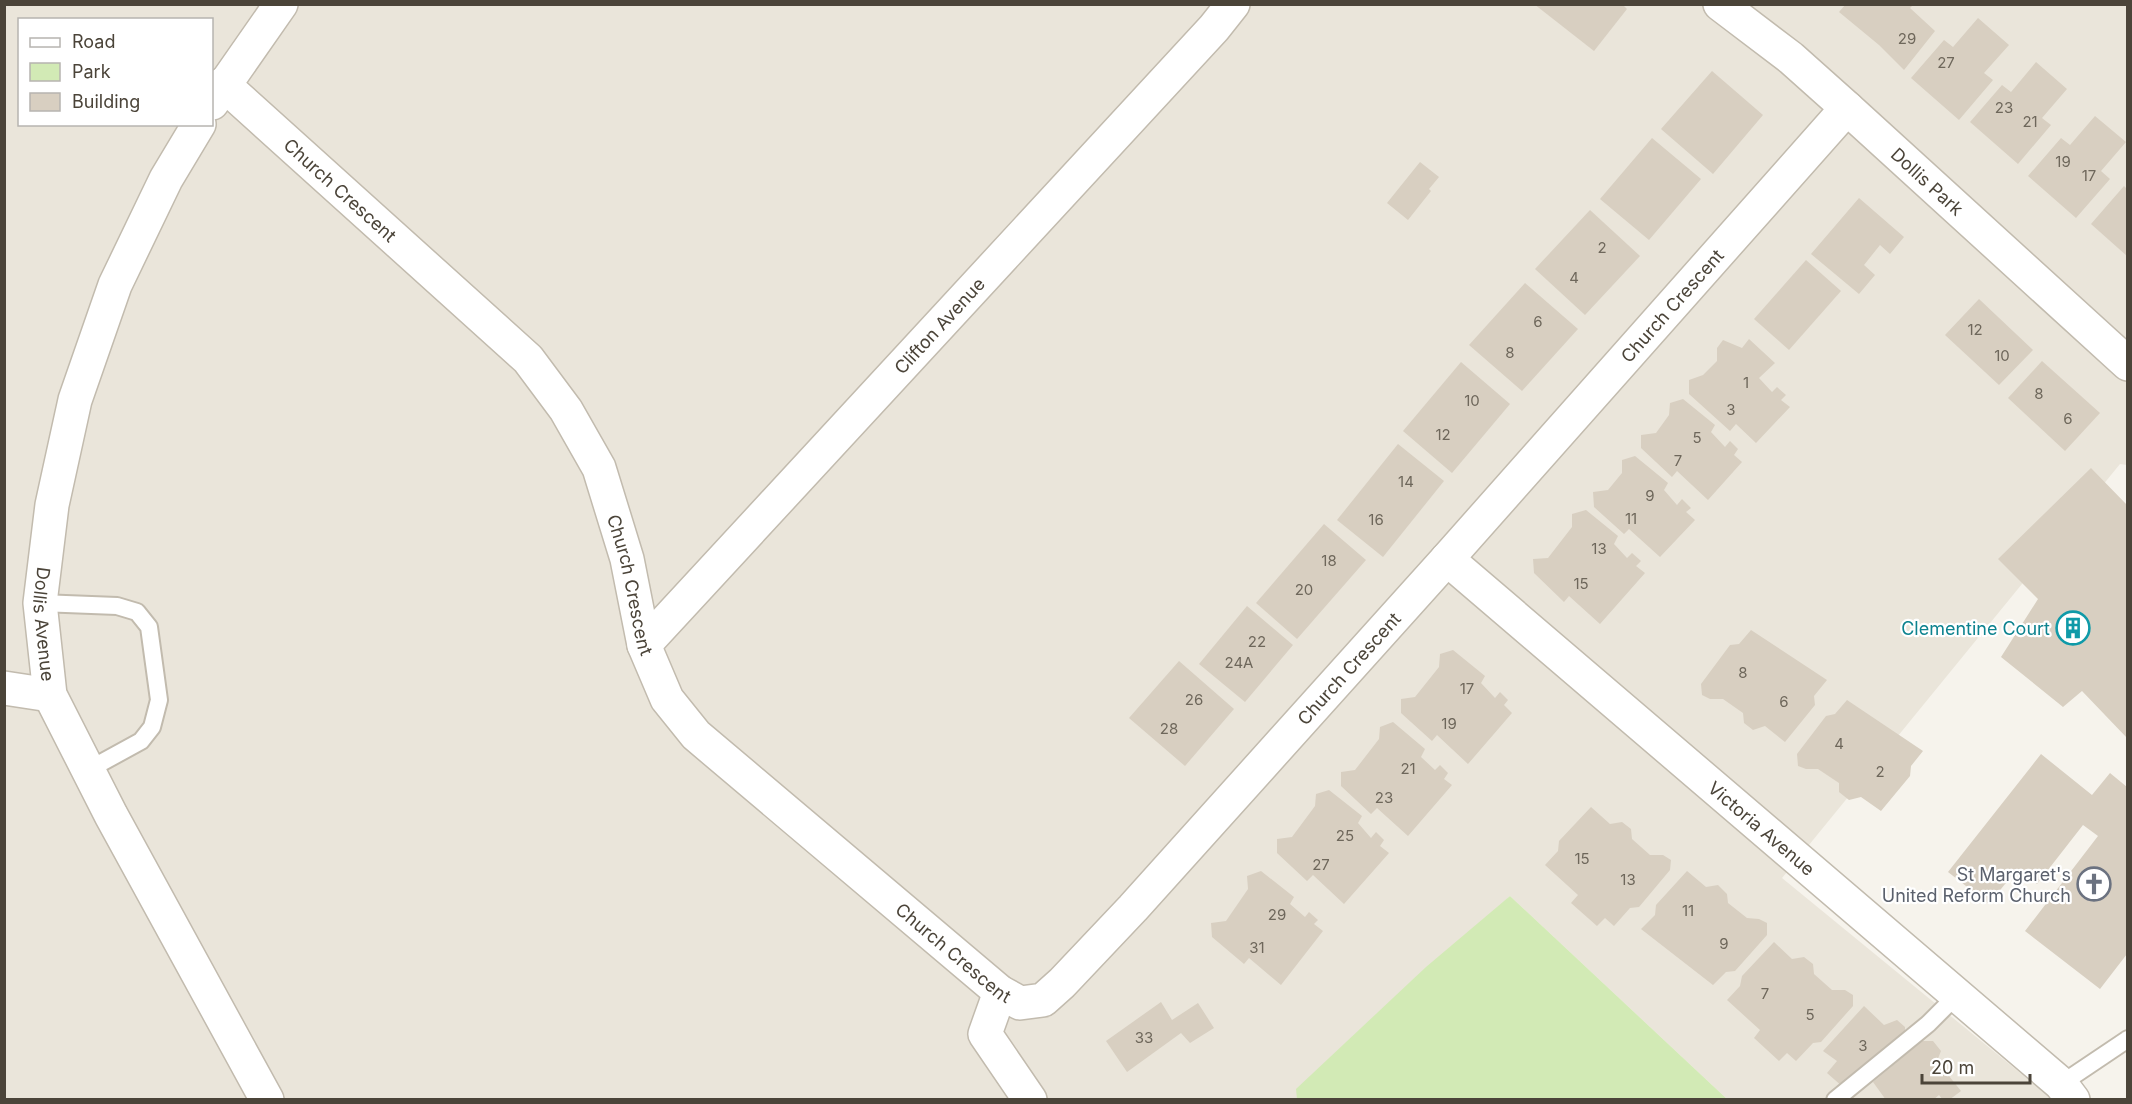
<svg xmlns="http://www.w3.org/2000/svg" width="2132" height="1104" viewBox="0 0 2132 1104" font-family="Inter,sans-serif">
  <rect width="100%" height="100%" fill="#f6f3ec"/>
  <path fill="#eae5da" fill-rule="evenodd" d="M 5,5 L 2127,5 L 2127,465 L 2120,464 L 1782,878 L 2052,1099 L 1727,1099 L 1510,896 L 1298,1099 L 5,1100 ZM 20,20 L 212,20 L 212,124 L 20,124 Z"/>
  <path fill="#d2eab5" d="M 1510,896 L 1727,1099 L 1297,1099 L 1296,1089 L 1426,967 Z"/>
  <g fill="#d8cfc1">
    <path d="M 1534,4 L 1622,4 L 1627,9 L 1594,51 Z"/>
    <path d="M 1846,4 L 1914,4 L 1910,8 L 1935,31 L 1904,70 L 1879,45 L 1839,12 Z"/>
    <path d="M 1978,18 L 2009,45 L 1984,73 L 1993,80 L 1959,120 L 1911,78 L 1944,40 L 1953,47 Z"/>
    <path d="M 2036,62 L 2067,89 L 2042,118 L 2051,125 L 2018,164 L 1970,122 L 2002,85 L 2011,92 Z"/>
    <path d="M 1712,71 L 1763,115 L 1713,174 L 1661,129 Z"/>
    <path d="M 2095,116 L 2126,142 L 2101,171 L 2110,179 L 2076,218 L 2028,176 L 2061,138 L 2070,145 Z"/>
    <path d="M 1652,138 L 1701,179 L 1649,240 L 1600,199 Z"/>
    <path d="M 1420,162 L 1439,177 L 1429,189 L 1431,191 L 1408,220 L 1387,203 Z"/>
    <path d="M 2124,186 L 2127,189 L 2127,256 L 2091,224 Z"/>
    <path d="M 1859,198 L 1904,237 L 1890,254 L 1880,245 L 1864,265 L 1875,275 L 1859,294 L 1811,254 Z"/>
    <path d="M 1590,210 L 1640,256 L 1585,315 L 1535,269 Z"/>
    <path d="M 1806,260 L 1841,291 L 1789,350 L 1754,319 Z"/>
    <path d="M 1525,283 L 1578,329 L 1522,391 L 1469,345 Z"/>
    <path d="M 1979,299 L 2033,350 L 1999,385 L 1945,335 Z"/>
    <path d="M 1749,339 L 1775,363 L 1759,378 L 1772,392 L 1777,387 L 1786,395 L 1781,400 L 1790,407 L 1756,443 L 1736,424 L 1730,431 L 1689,394 L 1689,380 L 1703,375 L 1717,361 L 1717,348 L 1723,340 L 1742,348 Z"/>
    <path d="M 2042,361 L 2100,413 L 2065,451 L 2008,398 Z"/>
    <path d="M 1461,362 L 1510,404 L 1452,473 L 1403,431 Z"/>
    <path d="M 1683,399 L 1715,425 L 1711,432 L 1725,447 L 1730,441 L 1738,449 L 1734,455 L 1742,462 L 1708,500 L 1677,471 L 1672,477 L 1641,448 L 1641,435 L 1656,433 L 1669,415 L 1670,403 Z"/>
    <path d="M 1398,444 L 1444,481 L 1383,557 L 1337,520 Z"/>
    <path d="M 1635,456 L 1668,483 L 1664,490 L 1677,505 L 1682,499 L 1691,508 L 1686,512 L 1695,520 L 1660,557 L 1629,529 L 1624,534 L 1594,507 L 1593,492 L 1608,490 L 1622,473 L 1622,460 Z"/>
    <path d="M 2091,468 L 2127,505 L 2127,738 L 2082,691 L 2063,707 L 2001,657 L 2038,599 L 1998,559 Z"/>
    <path d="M 1586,510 L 1618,536 L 1614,544 L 1627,558 L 1632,553 L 1641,561 L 1636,566 L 1645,573 L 1600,624 L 1569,596 L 1564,602 L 1534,573 L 1533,559 L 1548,558 L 1572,527 L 1572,514 Z"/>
    <path d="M 1324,524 L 1366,560 L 1297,639 L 1256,603 Z"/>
    <path d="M 1247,606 L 1293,645 L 1245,702 L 1199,664 Z"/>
    <path d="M 1751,630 L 1827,680 L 1814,696 L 1815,705 L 1785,742 L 1765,726 L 1753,730 L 1744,723 L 1743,713 L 1723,699 L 1710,699 L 1702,695 L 1701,684 L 1730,645 L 1739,644 Z"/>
    <path d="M 1453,650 L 1485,676 L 1481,683 L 1495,698 L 1500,692 L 1508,700 L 1504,705 L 1512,713 L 1468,764 L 1437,735 L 1432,741 L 1401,713 L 1401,699 L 1415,697 L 1439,667 L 1440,654 Z"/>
    <path d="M 1179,661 L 1234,709 L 1185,766 L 1129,718 Z"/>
    <path d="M 1847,700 L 1923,751 L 1911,766 L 1910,776 L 1881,811 L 1861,797 L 1849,800 L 1839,792 L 1839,783 L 1818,769 L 1806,769 L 1798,766 L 1797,754 L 1826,716 L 1835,714 Z"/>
    <path d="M 1393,722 L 1425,749 L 1421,757 L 1435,770 L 1440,765 L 1448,773 L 1444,779 L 1452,785 L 1408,836 L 1377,808 L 1371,814 L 1341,786 L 1341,772 L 1355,770 L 1379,739 L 1380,727 Z"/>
    <path d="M 2041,754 L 2092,795 L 2110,773 L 2127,787 L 2127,954 L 2100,989 L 2025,931 L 2098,836 L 2083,825 L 2037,884 L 2017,869 L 1989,904 L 1948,872 Z"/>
    <path d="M 1329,790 L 1362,816 L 1358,823 L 1371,838 L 1376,832 L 1384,840 L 1380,846 L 1389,853 L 1344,904 L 1313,875 L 1307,881 L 1277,853 L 1277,839 L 1292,837 L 1315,806 L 1316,794 Z"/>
    <path d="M 1591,807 L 1610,824 L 1622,822 L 1631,829 L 1632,839 L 1650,855 L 1663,855 L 1671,860 L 1670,870 L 1639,907 L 1630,908 L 1614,926 L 1605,918 L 1597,926 L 1571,903 L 1578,895 L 1545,865 L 1558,851 L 1559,841 Z"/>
    <path d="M 1261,871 L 1294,897 L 1290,904 L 1305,917 L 1309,912 L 1318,920 L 1314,924 L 1323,931 L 1281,985 L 1249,958 L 1244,964 L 1212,937 L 1211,923 L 1226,921 L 1248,889 L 1247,876 Z"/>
    <path d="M 1687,871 L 1706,887 L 1718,885 L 1727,894 L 1728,903 L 1747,918 L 1759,919 L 1767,923 L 1767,935 L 1735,971 L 1726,972 L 1713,985 L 1641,929 L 1655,915 L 1656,905 Z"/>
    <path d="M 1774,942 L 1792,959 L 1804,957 L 1813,964 L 1814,974 L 1832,990 L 1845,990 L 1853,995 L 1853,1006 L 1821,1042 L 1813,1043 L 1796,1061 L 1787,1053 L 1779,1061 L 1754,1038 L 1760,1030 L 1727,1000 L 1740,986 L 1742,976 Z"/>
    <path d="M 1161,1002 L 1172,1020 L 1198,1003 L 1214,1028 L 1190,1043 L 1181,1033 L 1127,1072 L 1106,1041 Z"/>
    <path d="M 1864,1006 L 1884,1025 L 1897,1020 L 1905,1027 L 1905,1040 L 1843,1087 L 1827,1073 L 1837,1061 L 1823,1051 Z"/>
    <path d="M 1922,1041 L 1933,1041 L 1941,1051 L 1937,1061 L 1961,1091 L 1949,1100 L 1943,1100 L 1939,1095 L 1933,1100 L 1886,1100 L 1873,1082 Z"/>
  </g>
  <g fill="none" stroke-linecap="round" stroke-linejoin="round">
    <defs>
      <g id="lane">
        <path d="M 40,603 L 117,606 L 137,612 L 149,627 L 159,700 L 152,727 L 141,741 L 88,770"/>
        <path d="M 2061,1084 L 2128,1039"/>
        <path d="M 1835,1100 L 1928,1024 L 1957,995"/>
      </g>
      <g id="street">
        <path id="s1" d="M 1720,4 L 1791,58 L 1847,108 L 2128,364"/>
        <path id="s2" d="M 223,84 L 528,359 L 566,410 L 599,468 L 627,559 L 644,645 L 667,699 L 696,735 L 1000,992 L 1020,1003 L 1043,1000 L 1062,983 L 1133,908 L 1447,559 L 1847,108"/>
        <path d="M 212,103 L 281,4"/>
        <path id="s3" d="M 199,124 L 166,179 L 115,285 L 75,400 L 52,505 L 40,603 L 50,695 L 111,815 L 267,1100"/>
        <path id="s4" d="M 1447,559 L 2061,1084 L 2073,1100"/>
        <path id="s5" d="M 644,645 L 1214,28 L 1233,4"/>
        <path d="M 4,688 L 50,695"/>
        <path d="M 1000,992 L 985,1034 L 1030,1100"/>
      </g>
    </defs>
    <use href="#lane" stroke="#c2bbae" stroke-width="20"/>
    <use href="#street" stroke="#c2bbae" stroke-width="36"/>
    <use href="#lane" stroke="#fff" stroke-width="16"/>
    <use href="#street" stroke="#fff" stroke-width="33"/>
  </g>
  <defs>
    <symbol id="building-ring" viewBox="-11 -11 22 22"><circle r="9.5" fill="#fff" stroke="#0f9aa8" stroke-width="1.5"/><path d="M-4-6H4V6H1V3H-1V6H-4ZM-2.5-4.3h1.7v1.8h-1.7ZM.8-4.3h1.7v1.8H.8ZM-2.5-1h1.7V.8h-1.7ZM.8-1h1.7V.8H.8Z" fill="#0f9aa8"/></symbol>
    <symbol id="church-ring" viewBox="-11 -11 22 22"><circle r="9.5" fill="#fff" stroke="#6b7280" stroke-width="1.5"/><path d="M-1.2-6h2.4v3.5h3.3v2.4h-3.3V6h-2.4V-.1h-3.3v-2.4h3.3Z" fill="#6b7280"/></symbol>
  </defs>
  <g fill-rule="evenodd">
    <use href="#building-ring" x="2054" y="609" width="38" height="38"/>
    <use href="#church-ring" x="2075" y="865" width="38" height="38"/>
  </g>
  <g text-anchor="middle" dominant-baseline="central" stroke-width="4.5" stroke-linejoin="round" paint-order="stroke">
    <g font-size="15" fill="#6e675b">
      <text x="1907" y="38">29</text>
      <text x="1946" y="62">27</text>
      <text x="2004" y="107">23</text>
      <text x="2030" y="121">21</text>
      <text x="2063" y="161">19</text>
      <text x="2089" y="175">17</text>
      <text x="1602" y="247">2</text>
      <text x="1574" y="277">4</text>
      <text x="1538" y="321">6</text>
      <text x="1975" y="329">12</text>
      <text x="1510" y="352">8</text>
      <text x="2002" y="355">10</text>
      <text x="1746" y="382">1</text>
      <text x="2039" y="393">8</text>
      <text x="1472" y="400">10</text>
      <text x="1731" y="409">3</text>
      <text x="2068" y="418">6</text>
      <text x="1443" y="434">12</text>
      <text x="1697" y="437">5</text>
      <text x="1678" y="460">7</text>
      <text x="1406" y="481">14</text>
      <text x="1650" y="495">9</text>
      <text x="1631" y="518">11</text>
      <text x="1376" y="519">16</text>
      <text x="1599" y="548">13</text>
      <text x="1329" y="560">18</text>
      <text x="1581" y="583">15</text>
      <text x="1304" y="589">20</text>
      <text x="1257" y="641">22</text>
      <text x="1239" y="662">24A</text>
      <text x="1743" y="672">8</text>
      <text x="1467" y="688">17</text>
      <text x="1194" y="699">26</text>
      <text x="1784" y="701">6</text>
      <text x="1449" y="723">19</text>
      <text x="1169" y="728">28</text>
      <text x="1839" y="743">4</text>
      <text x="1408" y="768">21</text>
      <text x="1880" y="771">2</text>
      <text x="1384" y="797">23</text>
      <text x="1345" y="835">25</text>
      <text x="1582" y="858">15</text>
      <text x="1321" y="864">27</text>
      <text x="1628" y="879">13</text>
      <text x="1688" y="910">11</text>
      <text x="1277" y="914">29</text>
      <text x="1724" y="943">9</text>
      <text x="1257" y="947">31</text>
      <text x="1765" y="993">7</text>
      <text x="1810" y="1014">5</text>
      <text x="1144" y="1037">33</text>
      <text x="1863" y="1045">3</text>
    </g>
    <g font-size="18" fill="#4b4439" stroke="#fff">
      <text stroke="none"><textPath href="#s1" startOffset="273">Dollis Park</textPath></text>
      <text stroke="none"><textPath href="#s2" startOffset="158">Church Crescent</textPath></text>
      <text stroke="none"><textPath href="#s2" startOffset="2210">Church Crescent</textPath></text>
      <text stroke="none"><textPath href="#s5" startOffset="435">Clifton Avenue</textPath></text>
      <text stroke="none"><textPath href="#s2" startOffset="662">Church Crescent</textPath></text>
      <text stroke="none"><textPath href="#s3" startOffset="531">Dollis Avenue</textPath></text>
      <text stroke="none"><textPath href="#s2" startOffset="1724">Church Crescent</textPath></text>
      <text stroke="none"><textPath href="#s4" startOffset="414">Victoria Avenue</textPath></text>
      <text stroke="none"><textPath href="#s2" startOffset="1166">Church Crescent</textPath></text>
    </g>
    <g font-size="18" fill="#0d838f" stroke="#fff" text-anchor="end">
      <text x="2050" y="628">Clementine Court</text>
    </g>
    <g font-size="18" fill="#5b616d" stroke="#fff" text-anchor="end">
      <text x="2071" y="874">St Margaret's<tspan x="2071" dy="21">United Reform Church</tspan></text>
    </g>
  </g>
  <rect width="2132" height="1104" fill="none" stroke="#4b4439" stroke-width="12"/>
  <rect x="18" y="18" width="195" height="108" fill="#ffffff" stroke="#b7b4b0" stroke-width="1.5"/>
  <rect x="30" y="38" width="30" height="9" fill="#ffffff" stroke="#b7b4b0" stroke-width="1.5"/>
  <text x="72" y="48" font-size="18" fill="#4b4439">Road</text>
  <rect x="30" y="63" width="30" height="18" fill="#d2eab5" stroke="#b7b4b0" stroke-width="1.5"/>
  <text x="72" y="78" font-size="18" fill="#4b4439">Park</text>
  <rect x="30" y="93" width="30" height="18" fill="#d8cfc1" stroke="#b7b4b0" stroke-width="1.5"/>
  <text x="72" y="108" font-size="18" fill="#4b4439">Building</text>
  <path d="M1922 1074v9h108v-9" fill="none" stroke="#4b4439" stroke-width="3"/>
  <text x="1931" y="1074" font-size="18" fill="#4b4439" stroke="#ffffff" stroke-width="4.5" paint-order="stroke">20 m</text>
</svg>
